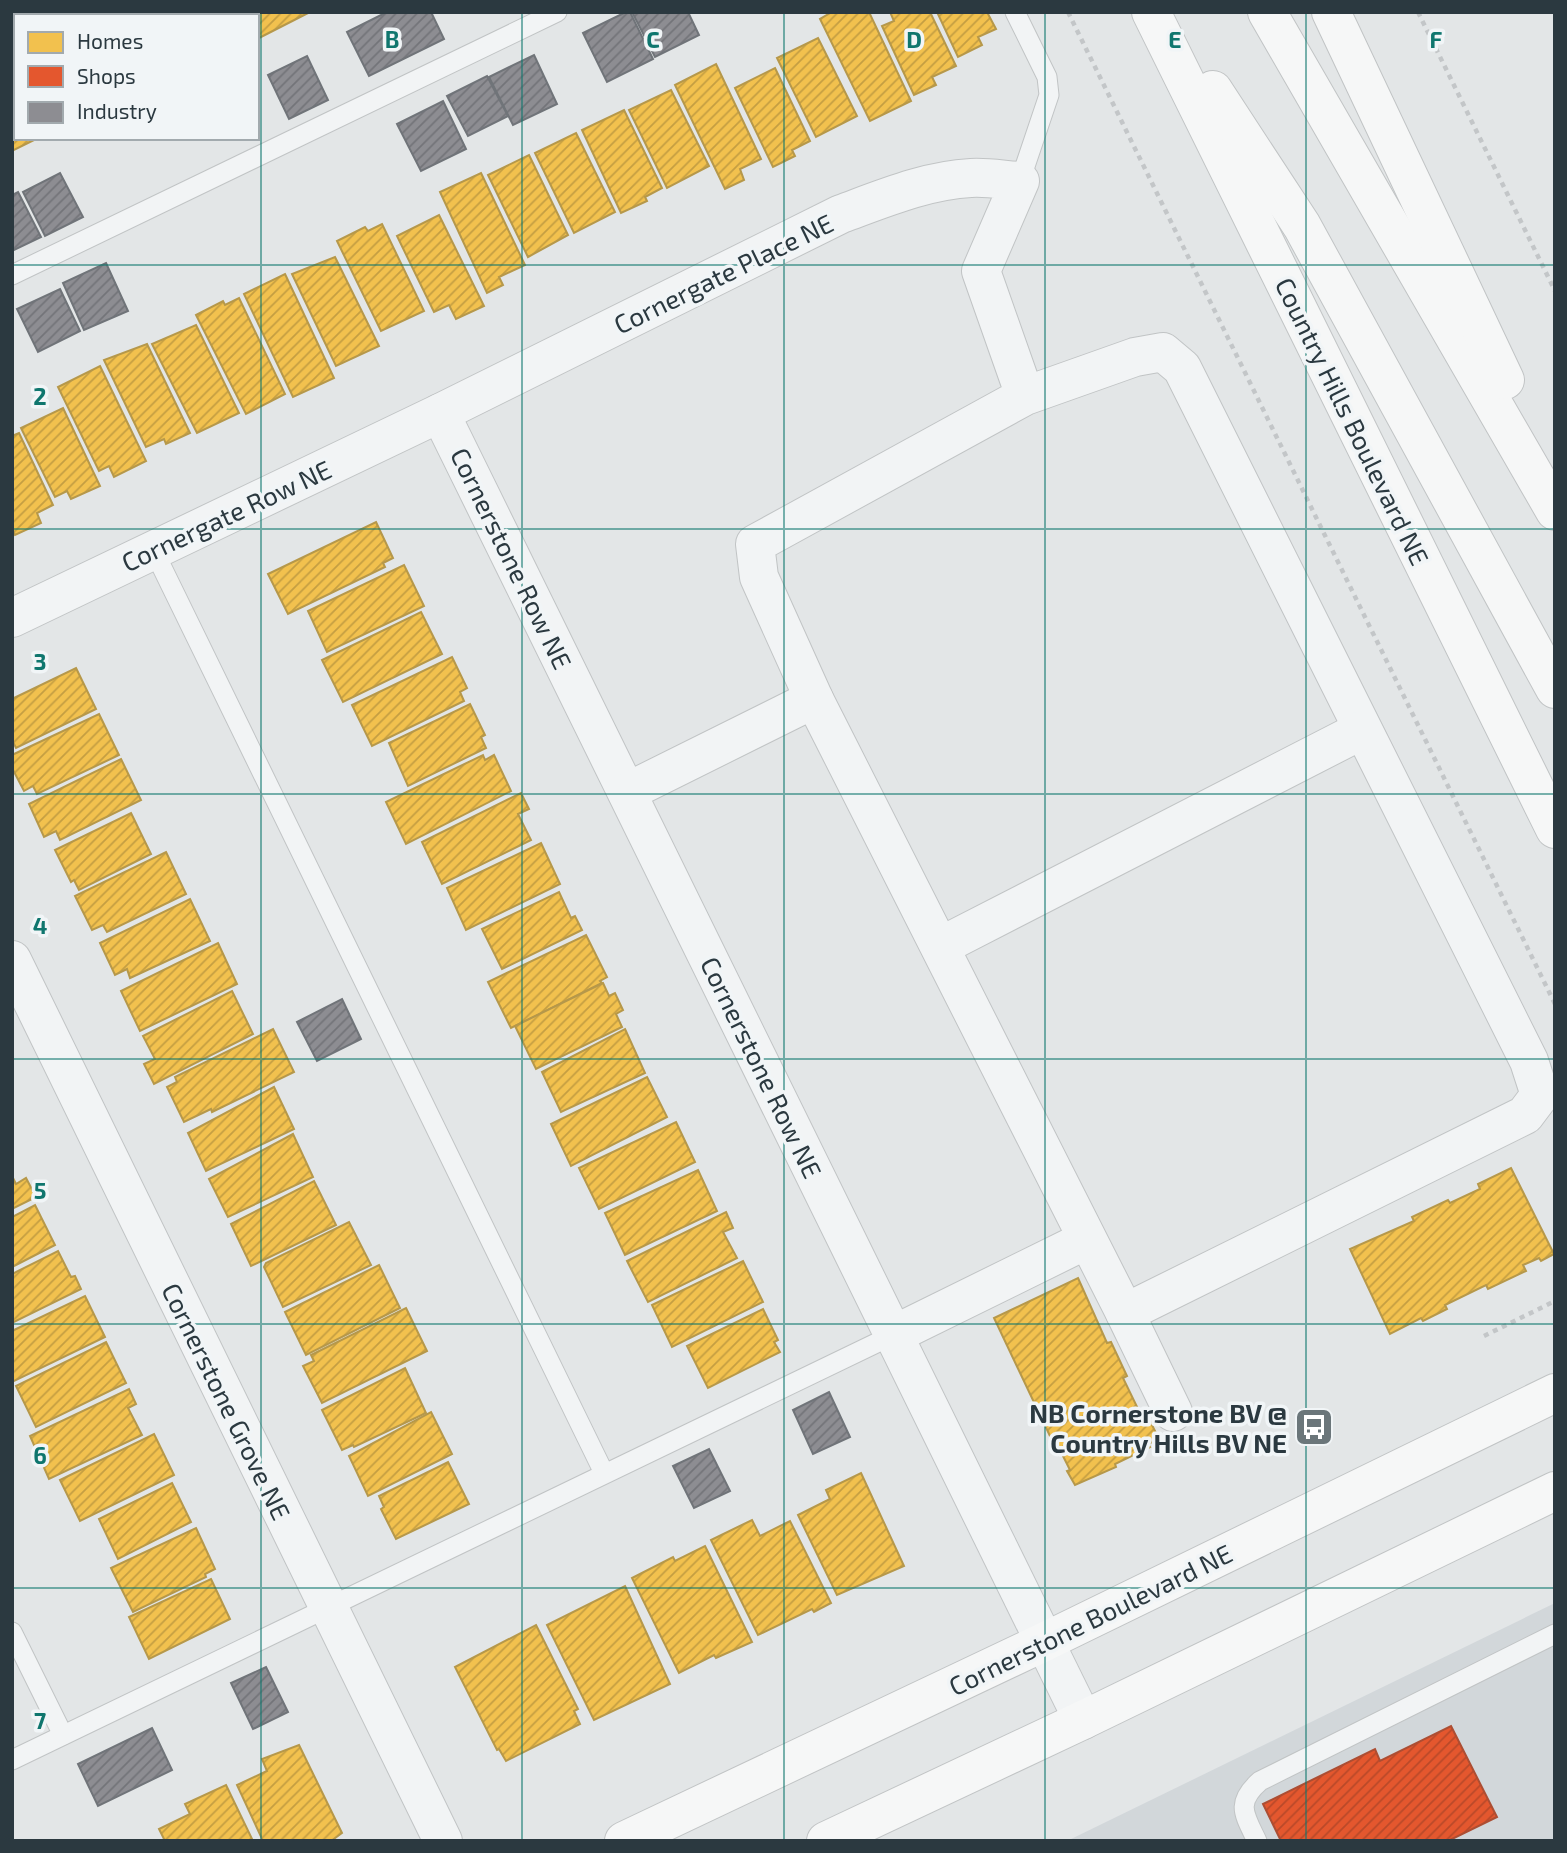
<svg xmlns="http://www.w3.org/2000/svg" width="1567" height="1853" viewBox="0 0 1567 1853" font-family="'Exo 2',sans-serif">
  <defs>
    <pattern id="homes-hatch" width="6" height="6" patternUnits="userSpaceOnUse" patternTransform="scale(1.75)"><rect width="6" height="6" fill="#f2c14e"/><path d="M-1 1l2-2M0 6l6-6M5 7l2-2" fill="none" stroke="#c49e42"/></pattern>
    <pattern id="shops-hatch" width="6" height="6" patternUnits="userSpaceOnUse" patternTransform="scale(1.75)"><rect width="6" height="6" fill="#e4572e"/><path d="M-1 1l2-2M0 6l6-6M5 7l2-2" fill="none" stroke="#b94929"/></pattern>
    <pattern id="industry-hatch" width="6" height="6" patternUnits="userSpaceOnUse" patternTransform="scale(1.75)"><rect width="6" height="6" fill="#8d8d92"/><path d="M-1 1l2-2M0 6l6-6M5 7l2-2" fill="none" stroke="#737479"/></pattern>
  </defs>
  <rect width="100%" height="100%" fill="#e3e6e7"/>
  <path fill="#d2d7da" d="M 1555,1603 L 1555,1841 L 1067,1841 Z"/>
  <g fill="url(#homes-hatch)" stroke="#b6984a" stroke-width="2">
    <path d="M 77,12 L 129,12 L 130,16 L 69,16 Z"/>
    <path d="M 140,12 L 228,12 L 230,16 L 141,16 Z"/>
    <path d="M 241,12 L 310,12 L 257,39 L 257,16 L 243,16 Z"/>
    <path d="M 832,12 L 869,12 L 911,101 L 870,121 L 820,19 Z"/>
    <path d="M 890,12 L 930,12 L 956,66 L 932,77 L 936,85 L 914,95 L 882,26 L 894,21 Z"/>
    <path d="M 937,12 L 987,12 L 996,29 L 978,37 L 982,45 L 958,57 Z"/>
    <path d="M 818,38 L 857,116 L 816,137 L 777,58 Z"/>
    <path d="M 16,43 L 16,138 L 38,138 L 12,151 L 12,45 Z"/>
    <path d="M 716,64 L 761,159 L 740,169 L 744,180 L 725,189 L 675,85 Z"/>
    <path d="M 775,68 L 810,141 L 792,150 L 795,156 L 773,167 L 735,88 Z"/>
    <path d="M 671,90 L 709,166 L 667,188 L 629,110 Z"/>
    <path d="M 624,110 L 662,188 L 645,197 L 647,201 L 621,213 L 582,130 Z"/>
    <path d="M 576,133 L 615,212 L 574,233 L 535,153 Z"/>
    <path d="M 529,155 L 568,235 L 528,257 L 488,175 Z"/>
    <path d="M 481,173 L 525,265 L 499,277 L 503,285 L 487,293 L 440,192 Z"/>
    <path d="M 439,215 L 484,306 L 456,319 L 449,305 L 434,312 L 397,236 Z"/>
    <path d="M 382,224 L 424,311 L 381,331 L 337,241 L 365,227 L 368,231 Z"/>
    <path d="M 335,257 L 379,346 L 336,366 L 292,274 Z"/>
    <path d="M 285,274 L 334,378 L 293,397 L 244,294 Z"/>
    <path d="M 239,298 L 285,394 L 246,414 L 196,315 L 223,301 L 225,305 Z"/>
    <path d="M 196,325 L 239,413 L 197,433 L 152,344 Z"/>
    <path d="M 147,344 L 190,433 L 166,444 L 164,439 L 146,447 L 104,360 Z"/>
    <path d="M 100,366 L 146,461 L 114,477 L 109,466 L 99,471 L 58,387 Z"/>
    <path d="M 63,408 L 100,486 L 71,499 L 67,491 L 55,497 L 21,428 Z"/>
    <path d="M 19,433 L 53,505 L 37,513 L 41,523 L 15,535 L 12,529 L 12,436 Z"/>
    <path d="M 376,522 L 393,558 L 383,563 L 385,567 L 288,614 L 268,574 Z"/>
    <path d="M 404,565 L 424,606 L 327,652 L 308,611 Z"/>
    <path d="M 421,612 L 442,654 L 343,702 L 322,660 Z"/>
    <path d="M 452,657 L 467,688 L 460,692 L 464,701 L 372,746 L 352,705 Z"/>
    <path d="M 76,668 L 96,709 L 16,748 L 12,740 L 12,699 Z"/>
    <path d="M 470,704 L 485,735 L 481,737 L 486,748 L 408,786 L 389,743 Z"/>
    <path d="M 99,714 L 119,755 L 37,794 L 33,786 L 24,791 L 12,768 L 12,755 Z"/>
    <path d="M 483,755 L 485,760 L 494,755 L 511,791 L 406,844 L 386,802 Z"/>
    <path d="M 121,759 L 141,800 L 60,840 L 56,831 L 44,837 L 29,804 Z"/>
    <path d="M 521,793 L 529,809 L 518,814 L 531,840 L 442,884 L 422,842 Z"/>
    <path d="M 131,813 L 151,854 L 79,890 L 74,880 L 71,882 L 55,850 Z"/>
    <path d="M 541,843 L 560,884 L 466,930 L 447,888 Z"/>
    <path d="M 166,852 L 186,894 L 107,932 L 103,925 L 92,930 L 75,896 Z"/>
    <path d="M 559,892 L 571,918 L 575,916 L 582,930 L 502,969 L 482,929 Z"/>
    <path d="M 190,899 L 210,941 L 130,978 L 127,969 L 115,975 L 100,943 Z"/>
    <path d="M 586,935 L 607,977 L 600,981 L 602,983 L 511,1028 L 488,982 Z"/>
    <path d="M 218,943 L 237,984 L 140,1031 L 121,991 Z"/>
    <path d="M 603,983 L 609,996 L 615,993 L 623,1010 L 616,1014 L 622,1027 L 536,1069 L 515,1026 Z"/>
    <path d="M 232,991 L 253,1034 L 154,1084 L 144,1064 L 155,1059 L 143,1036 Z"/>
    <path d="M 273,1029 L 294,1072 L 212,1112 L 211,1109 L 184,1122 L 167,1087 L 177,1082 L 175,1077 Z"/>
    <path d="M 625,1029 L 645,1073 L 561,1112 L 542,1072 Z"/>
    <path d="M 647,1077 L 667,1117 L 571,1166 L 551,1124 Z"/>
    <path d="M 274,1087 L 294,1129 L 206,1171 L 188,1133 Z"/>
    <path d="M 676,1122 L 695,1162 L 599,1209 L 579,1168 Z"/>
    <path d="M 293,1134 L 313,1177 L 228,1217 L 209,1179 Z"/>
    <path d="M 1511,1168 L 1554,1254 L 1541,1261 L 1539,1258 L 1523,1265 L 1526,1271 L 1488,1289 L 1486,1285 L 1445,1305 L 1447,1309 L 1423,1321 L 1421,1318 L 1390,1334 L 1350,1249 L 1414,1221 L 1412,1217 L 1448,1200 L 1450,1203 L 1480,1189 L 1478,1184 Z"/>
    <path d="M 698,1170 L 717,1211 L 625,1255 L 605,1213 Z"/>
    <path d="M 12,1176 L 16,1184 L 26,1178 L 36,1197 L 12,1209 Z"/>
    <path d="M 314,1181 L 336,1225 L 251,1266 L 231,1224 Z"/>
    <path d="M 35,1205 L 55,1245 L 12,1267 L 12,1217 Z"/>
    <path d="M 726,1212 L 733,1228 L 723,1232 L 737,1258 L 648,1302 L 627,1261 Z"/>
    <path d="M 349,1222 L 371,1265 L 283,1307 L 264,1267 L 266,1263 Z"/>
    <path d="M 58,1251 L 71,1277 L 75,1276 L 81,1289 L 12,1323 L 12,1274 Z"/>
    <path d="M 743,1261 L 763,1302 L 672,1347 L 652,1305 Z"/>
    <path d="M 379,1265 L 400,1308 L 306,1355 L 285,1312 Z"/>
    <path d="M 1078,1278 L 1107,1343 L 1111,1342 L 1127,1376 L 1123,1378 L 1139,1411 L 1144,1409 L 1159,1439 L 1148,1444 L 1150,1447 L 1115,1464 L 1116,1467 L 1075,1485 L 1067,1471 L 1070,1470 L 1062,1454 L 1059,1455 L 994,1318 Z"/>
    <path d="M 85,1296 L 105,1337 L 12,1382 L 12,1331 Z"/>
    <path d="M 406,1308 L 427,1351 L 322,1403 L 303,1366 L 314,1361 L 311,1355 Z"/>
    <path d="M 763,1309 L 778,1340 L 774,1342 L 780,1352 L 708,1388 L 687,1346 Z"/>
    <path d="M 106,1342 L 126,1383 L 36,1427 L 16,1386 Z"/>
    <path d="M 405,1368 L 426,1413 L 354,1447 L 353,1445 L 342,1450 L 322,1410 Z"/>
    <path d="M 129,1389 L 136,1404 L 128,1408 L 142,1435 L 49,1479 L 30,1436 Z"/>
    <path d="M 431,1412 L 452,1454 L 368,1496 L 349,1456 Z"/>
    <path d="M 154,1434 L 174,1475 L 80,1521 L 60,1480 Z"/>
    <path d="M 448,1462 L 469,1504 L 396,1539 L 381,1509 L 384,1507 L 379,1496 Z"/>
    <path d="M 861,1473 L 904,1566 L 837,1595 L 798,1515 L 830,1499 L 826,1490 Z"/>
    <path d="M 172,1483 L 191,1522 L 118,1559 L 99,1519 Z"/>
    <path d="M 752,1520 L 760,1536 L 790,1521 L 831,1603 L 814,1612 L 812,1609 L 758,1635 L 711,1540 Z"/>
    <path d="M 196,1528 L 215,1569 L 205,1574 L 206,1577 L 133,1612 L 111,1568 Z"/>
    <path d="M 705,1546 L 752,1642 L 716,1658 L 714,1655 L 679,1673 L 632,1578 L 673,1557 L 675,1561 Z"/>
    <path d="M 211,1579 L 230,1619 L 149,1659 L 129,1617 Z"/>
    <path d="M 625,1586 L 670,1684 L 594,1720 L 547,1625 Z"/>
    <path d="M 536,1625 L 578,1709 L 574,1711 L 580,1724 L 506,1761 L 499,1749 L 497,1750 L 455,1667 Z"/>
    <path d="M 299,1745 L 342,1833 L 331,1841 L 263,1841 L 237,1785 L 267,1771 L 262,1759 Z"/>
    <path d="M 226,1785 L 253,1841 L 165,1841 L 159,1829 L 190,1814 L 185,1804 Z"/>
  </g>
  <path fill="url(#shops-hatch)" stroke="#ac4e33" stroke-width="2" d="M 1451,1726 L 1497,1817 L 1448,1841 L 1281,1841 L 1263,1804 L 1375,1749 L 1380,1761 Z"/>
  <g fill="url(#industry-hatch)" stroke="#707479" stroke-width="2">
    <path d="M 387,12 L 431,12 L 444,39 L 369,76 L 347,32 Z"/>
    <path d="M 626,12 L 630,12 L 653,59 L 607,82 L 583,33 Z"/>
    <path d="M 632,12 L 688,12 L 699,35 L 655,57 Z"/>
    <path d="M 534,55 L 557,104 L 513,125 L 489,77 Z"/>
    <path d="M 307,56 L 328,100 L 289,119 L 268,75 Z"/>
    <path d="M 487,76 L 508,116 L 468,136 L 447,96 Z"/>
    <path d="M 443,101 L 466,149 L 421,171 L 397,124 Z"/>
    <path d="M 60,173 L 83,217 L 45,236 L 23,192 Z"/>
    <path d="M 18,192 L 41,237 L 12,251 L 12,195 Z"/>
    <path d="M 106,263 L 128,311 L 84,330 L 63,283 Z"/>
    <path d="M 60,289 L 80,331 L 38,352 L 17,309 Z"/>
    <path d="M 342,999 L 361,1039 L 317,1061 L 297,1022 Z"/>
    <path d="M 829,1392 L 850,1437 L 813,1454 L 793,1410 Z"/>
    <path d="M 709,1449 L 730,1491 L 694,1508 L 673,1466 Z"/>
    <path d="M 266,1667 L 288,1712 L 253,1729 L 231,1683 Z"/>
    <path d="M 152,1728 L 172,1770 L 98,1806 L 78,1764 Z"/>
  </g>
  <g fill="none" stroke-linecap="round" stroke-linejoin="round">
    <defs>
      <g id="lane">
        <path d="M 1015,12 L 1047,77 L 1049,95 L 1020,181"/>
        <path d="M 12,275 L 557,12"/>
        <path d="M 153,549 L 604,1473"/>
        <path d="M 12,1632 L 63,1735"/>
        <path d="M 12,1760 L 893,1335"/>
        <path d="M 1257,1841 C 1244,1814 1235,1803 1260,1781 L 1555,1634"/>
      </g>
      <g id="street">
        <path d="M 440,413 L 1083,1720"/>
        <path d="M 12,618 L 440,413 L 841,214 C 882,199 927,180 971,178 C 987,177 1004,180 1020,181 L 981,271 L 1025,396 L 755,544 L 759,577 L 814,699 L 1125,1313 L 1525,1115 L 1540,1095 L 1529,1061 L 1182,368 L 1163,352 L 1135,357 L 1025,396"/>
        <path d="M 627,792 L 814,699"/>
        <path d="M 941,946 L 1362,730"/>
        <path d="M 12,960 L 443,1841"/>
        <path d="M 1125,1313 L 1173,1412"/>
        <path d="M 893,1335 L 1086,1240"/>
      </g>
      <g id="secondary">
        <path d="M 1151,12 L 1555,829"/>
        <path d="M 1267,12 L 1555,511"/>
        <path d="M 1331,12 L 1505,380"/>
        <path d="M 1213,90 L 1302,226 L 1555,689"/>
        <path d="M 624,1841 L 1044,1642 L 1555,1393"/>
        <path d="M 826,1841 L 1083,1720 L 1555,1491"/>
      </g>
    </defs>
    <use href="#lane" stroke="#c1c4c5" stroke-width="21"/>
    <use href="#street" stroke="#c1c4c5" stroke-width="40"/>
    <use href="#secondary" stroke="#c1c4c5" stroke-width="40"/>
    <g stroke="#c3c6c8" stroke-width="4.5" stroke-dasharray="5 5" stroke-linecap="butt">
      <path d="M 1068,12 L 1555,1004"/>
      <path d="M 1418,12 L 1555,291"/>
      <path d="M 1484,1336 L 1555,1301"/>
    </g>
    <use href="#lane" stroke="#f2f4f5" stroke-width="19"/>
    <use href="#street" stroke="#f2f4f5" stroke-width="38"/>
    <use href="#secondary" stroke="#f6f7f7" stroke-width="38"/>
  </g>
  <path fill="none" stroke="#0f766e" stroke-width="2" stroke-opacity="0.55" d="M 261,12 L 261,1841M 522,12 L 522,1841M 784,12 L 784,1841M 1045,12 L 1045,1841M 1306,12 L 1306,1841M 12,265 L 1555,265M 12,529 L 1555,529M 12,794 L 1555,794M 12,1059 L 1555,1059M 12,1324 L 1555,1324M 12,1588 L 1555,1588"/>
  <defs>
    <symbol id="bus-square" viewBox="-11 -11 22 22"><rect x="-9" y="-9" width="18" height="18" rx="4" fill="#6b767a" stroke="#f1f5f7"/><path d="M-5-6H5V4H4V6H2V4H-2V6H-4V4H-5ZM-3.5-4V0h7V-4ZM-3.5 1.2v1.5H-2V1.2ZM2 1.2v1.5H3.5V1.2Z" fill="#fff"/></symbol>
  </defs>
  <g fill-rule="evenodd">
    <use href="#bus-square" x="1292" y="1405" width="44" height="44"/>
  </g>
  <g text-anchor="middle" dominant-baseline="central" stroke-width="7" stroke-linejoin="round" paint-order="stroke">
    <g font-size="26" fill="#2b3940" stroke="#f1f5f7">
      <text transform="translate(723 273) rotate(-26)">Cornergate Place NE</text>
      <text transform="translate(1353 421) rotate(64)">Country Hills Boulevard NE</text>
      <text transform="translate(226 515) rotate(-25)">Cornergate Row NE</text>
      <text transform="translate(512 558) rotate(64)">Cornerstone Row NE</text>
      <text transform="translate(762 1067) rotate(64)">Cornerstone Row NE</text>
      <text transform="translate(227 1401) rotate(64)">Cornerstone Grove NE</text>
      <text transform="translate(1090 1619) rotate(-26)">Cornerstone Boulevard NE</text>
    </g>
    <g font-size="26" font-weight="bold" fill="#2b3940" stroke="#f1f5f7" text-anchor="end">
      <text x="1287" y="1412">NB Cornerstone BV @<tspan x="1287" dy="30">Country Hills BV NE</tspan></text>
    </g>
  </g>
  <g font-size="23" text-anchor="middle" font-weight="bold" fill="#0f766e" stroke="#f1f5f7" stroke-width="7" stroke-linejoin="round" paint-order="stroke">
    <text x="392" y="48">B</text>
    <text x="653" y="48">C</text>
    <text x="914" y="48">D</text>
    <text x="1175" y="48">E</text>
    <text x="1436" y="48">F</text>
    <text x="40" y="405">2</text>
    <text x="40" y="670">3</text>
    <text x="40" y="934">4</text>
    <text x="40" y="1199">5</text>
    <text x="40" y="1464">6</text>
    <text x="40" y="1729">7</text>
  </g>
  <rect width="1567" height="1853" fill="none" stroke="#2b3940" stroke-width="28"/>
  <rect x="14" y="14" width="245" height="126" fill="#f1f5f7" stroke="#a2aaae" stroke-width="2"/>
  <rect x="28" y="32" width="35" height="21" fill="#f2c14e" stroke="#a2aaae" stroke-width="2"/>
  <text x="77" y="49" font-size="21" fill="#2b3940">Homes</text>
  <rect x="28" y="66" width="35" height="21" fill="#e4572e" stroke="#a2aaae" stroke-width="2"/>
  <text x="77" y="84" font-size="21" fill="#2b3940">Shops</text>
  <rect x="28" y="102" width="35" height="21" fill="#8d8d92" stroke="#a2aaae" stroke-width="2"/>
  <text x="77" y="119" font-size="21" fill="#2b3940">Industry</text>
</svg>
